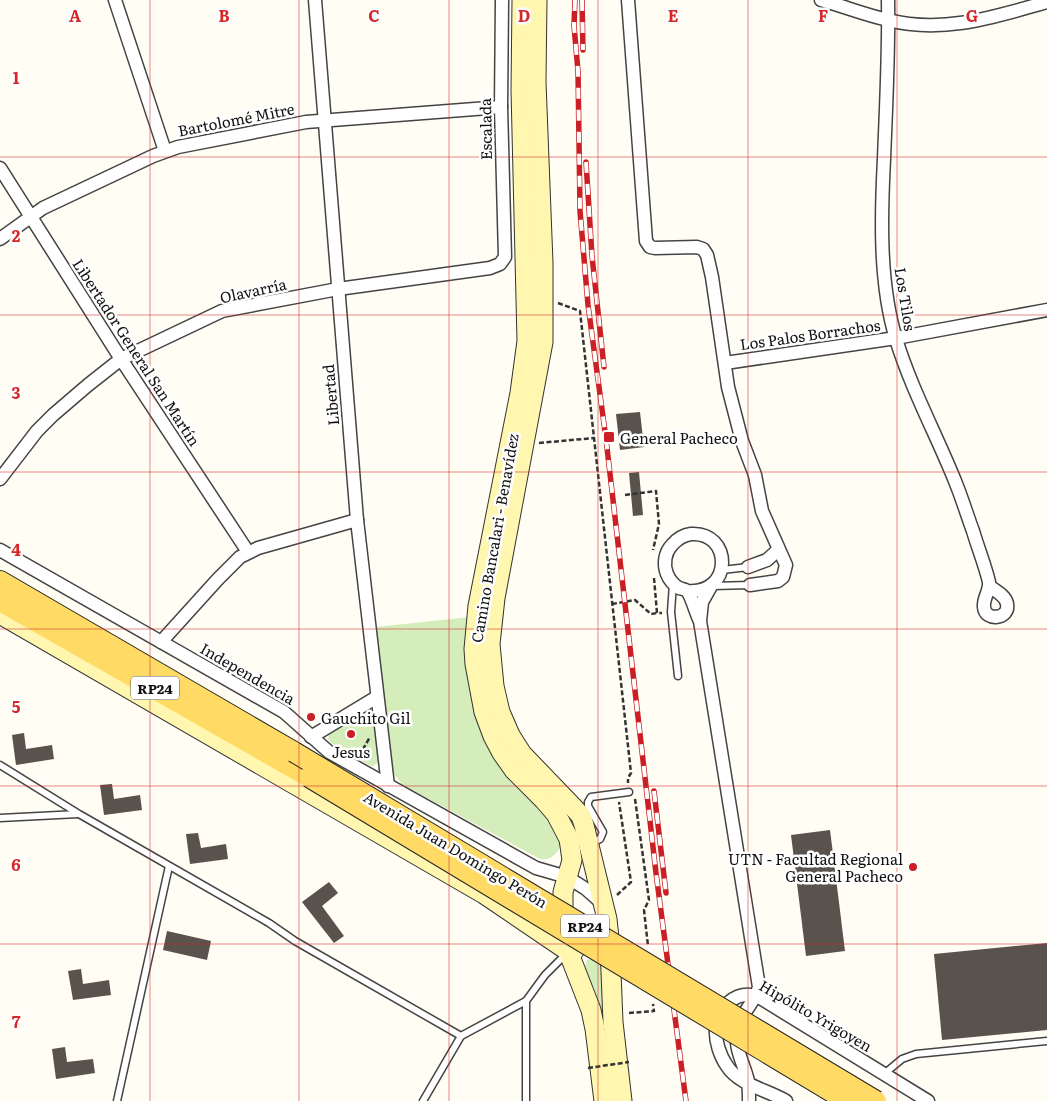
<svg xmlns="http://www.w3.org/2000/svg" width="1047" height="1101" viewBox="0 0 1047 1101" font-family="Literata,serif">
  <rect width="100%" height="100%" fill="#fffdf4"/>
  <g fill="#d4edba">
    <path d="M 470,617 L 541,811 C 549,821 567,839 557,852 C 552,859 547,859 540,859 L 403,785 L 393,773 L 376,627 Z"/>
    <path d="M 363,713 L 372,714 L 374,719 L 379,762 L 373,766 L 369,765 L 331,743 C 329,740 327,739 329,735 C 331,728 355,717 363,713 Z"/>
    <path d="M 601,958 L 609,1046 L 595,991 L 584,967 L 587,960 Z"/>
  </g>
  <g fill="#5a524c">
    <path d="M 640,412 L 644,447 L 620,450 L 616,414 Z"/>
    <path d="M 639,472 L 643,515 L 633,516 L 629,473 Z"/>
    <path d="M 24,733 L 26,749 L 52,745 L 54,759 L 16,765 L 12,735 Z"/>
    <path d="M 112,784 L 114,799 L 140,795 L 142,810 L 104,815 L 100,785 Z"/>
    <path d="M 830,830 L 845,951 L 806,956 L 791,835 Z"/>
    <path d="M 198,833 L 201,848 L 226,844 L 228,859 L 190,864 L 186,834 Z"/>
    <path d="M 329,882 L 338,893 L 322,906 L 344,936 L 334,943 L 302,902 Z"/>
    <path d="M 167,931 L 211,941 L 207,960 L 163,950 Z"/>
    <path d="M 1047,943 L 1047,1030 L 942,1040 L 934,954 Z"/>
    <path d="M 81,969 L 83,984 L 109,980 L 111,995 L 73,1000 L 68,971 Z"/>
    <path d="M 65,1047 L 67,1062 L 93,1059 L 95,1073 L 56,1079 L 52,1049 Z"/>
  </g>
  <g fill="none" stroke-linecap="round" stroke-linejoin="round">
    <defs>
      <g id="lane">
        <path d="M 722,570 L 748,567"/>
        <path d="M 673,584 L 671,612 L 678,676"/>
        <path d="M 713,586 L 750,585"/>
        <path d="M 0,765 L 79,814 L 269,923 L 295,941 L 461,1036"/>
        <path d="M 0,818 L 78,814"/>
        <path d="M 590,844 L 600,839 L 603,832 L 588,806 L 588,802 L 591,797 L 629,792"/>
        <path d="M 884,1074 L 902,1059 L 916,1054 L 1047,1041"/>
        <path d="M 117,1101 L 169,866"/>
        <path d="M 423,1101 L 461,1036 L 526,1001"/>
        <path d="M 526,1101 L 526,1001 L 545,975 L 566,954"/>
      </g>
      <g id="street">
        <path d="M 115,0 L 165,151"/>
        <path d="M 315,0 L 357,520 L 388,786"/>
        <path d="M 628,0 L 646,241 L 650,247 L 655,248 L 697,247 L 703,249 L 707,255 L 712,277 L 728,387 L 742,441 L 755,475 L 762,511 L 786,565 L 783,577 L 778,581 L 750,585"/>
        <path d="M 821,0 C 843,6 865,15 888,20 C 943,34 994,17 1047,2"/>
        <path d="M 888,0 C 889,53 886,106 884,159 C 881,216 879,283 896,339 C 911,388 936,434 955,481 C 962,498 967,515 973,531 C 978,548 985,565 989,582 C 990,591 983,598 984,607 C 985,622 1010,619 1007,604 C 1006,596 996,591 989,586"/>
        <path d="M 0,168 L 121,359 L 248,552"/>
        <path d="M 0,239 L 43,208 L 153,156 L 178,147 L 306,122 L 501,107"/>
        <path d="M 725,363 L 896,338 L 1047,310"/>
        <path d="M 0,479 L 37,431 L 53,415 L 88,385 L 121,359 L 222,311 L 338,289 L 490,268 L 500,264 L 505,257 L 501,107 L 502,0"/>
        <path d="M 0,550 L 284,712 L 329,752 L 536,868 L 567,877 L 586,889 L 603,904"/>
        <path d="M 748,567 L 767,560 L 778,550"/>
        <path d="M 711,586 L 702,602 L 700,621 L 759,987 C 755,1002 741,1013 738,1028 C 733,1048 744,1063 748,1081 C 749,1088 749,1095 749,1101"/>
        <path d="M 687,591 C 734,595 732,531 691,534 C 684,535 677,539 672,545 C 665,552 663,564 667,574 C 669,579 674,585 679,588 C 682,589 685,589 687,591 C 691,595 696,613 699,619"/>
        <path d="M 161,642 L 218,579 L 240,557 L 258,548 L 357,520"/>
        <path d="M 311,737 L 377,697"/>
        <path d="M 786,1101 C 768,1090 739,1085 727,1066 C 720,1056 715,1041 716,1029 C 717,1008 735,990 757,996 L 928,1101"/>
      </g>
      <g id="secondary">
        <path d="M 522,0 L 521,90 L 527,341 L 520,393 L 478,606 L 474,649 L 475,664 L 484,712 L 493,736 L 502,753 L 514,770 L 544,800 L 556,814 L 569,839 L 572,860 L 563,892 L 563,920 L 568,951 L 591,1010 L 595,1029 L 604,1101"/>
        <path d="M 537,0 L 536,82 L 543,263 L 543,342 L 495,598 L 490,644 L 494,686 L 500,712 L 510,735 L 522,754 L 573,807 L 581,816 L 584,825 L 607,919 L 610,947 L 613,1022 L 622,1101"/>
        <path d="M 0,614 L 484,894 L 568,951 L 574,951"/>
      </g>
      <g id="primary">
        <path d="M 0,581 L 294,752"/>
        <path d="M 0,601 L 309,777"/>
      </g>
    </defs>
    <use href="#lane" stroke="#444" stroke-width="9"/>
    <use href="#street" stroke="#444" stroke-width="15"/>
    <use href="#secondary" stroke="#333" stroke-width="21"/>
    <use href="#primary" stroke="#222" stroke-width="22"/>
    <g stroke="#333" stroke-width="2.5" stroke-dasharray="5 2.5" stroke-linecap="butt">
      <path d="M 558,303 L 580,311 L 631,773 L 628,778 L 628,783"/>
      <path d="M 539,443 L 594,438"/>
      <path d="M 625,495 L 656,491 L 659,524 L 653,550"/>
      <path d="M 654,578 L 657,613 L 662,613"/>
      <path d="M 612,604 L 635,600 L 651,614 L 657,613"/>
      <path d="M 359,756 L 370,737"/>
      <path d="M 635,799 L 649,900 L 644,910 L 648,946"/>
      <path d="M 617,895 L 631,882 L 619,802"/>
      <path d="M 629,1013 L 654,1011 L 653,1004"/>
    </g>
    <use href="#lane" stroke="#fff" stroke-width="6"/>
    <use href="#street" stroke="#fff" stroke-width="12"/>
    <use href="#secondary" stroke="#fff6af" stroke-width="19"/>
    <use href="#primary" stroke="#ffda64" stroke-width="20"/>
    <defs>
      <g id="rail">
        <path d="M 575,0 L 574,26 L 578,71 L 580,211 L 588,305 L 606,439 L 656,873 L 686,1101"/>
        <path d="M 582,0 L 583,50"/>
        <path d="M 586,162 L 592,256 L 604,367"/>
        <path d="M 654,791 L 666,893"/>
      </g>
    </defs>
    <use href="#rail" stroke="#cb1e25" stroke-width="5.5"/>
    <use href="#rail" stroke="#fff" stroke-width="4" stroke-dasharray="11" stroke-linecap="butt"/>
    <defs>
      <g id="primary-bridge">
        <path d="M 294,752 L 876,1101"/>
        <path d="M 309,777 L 847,1101"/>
      </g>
    </defs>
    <use href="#primary-bridge" stroke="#222" stroke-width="22" stroke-linecap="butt"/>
    <path stroke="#333" stroke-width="2.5" stroke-dasharray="5 2.5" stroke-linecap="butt" d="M 588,1068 L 629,1062"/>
    <use href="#primary-bridge" stroke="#ffda64" stroke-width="20"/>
  </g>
  <path fill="none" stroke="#d62828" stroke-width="1" stroke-opacity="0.55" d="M 150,0 L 150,1101M 299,0 L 299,1101M 449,0 L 449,1101M 598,0 L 598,1101M 748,0 L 748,1101M 897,0 L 897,1101M 0,157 L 1047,157M 0,315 L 1047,315M 0,472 L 1047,472M 0,629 L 1047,629M 0,786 L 1047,786M 0,944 L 1047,944"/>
  <g fill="#cb1e25" stroke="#fff" stroke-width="2">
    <rect x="603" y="431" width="12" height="12" rx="2.5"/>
    <circle cx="311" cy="717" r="5"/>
    <circle cx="351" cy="734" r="5"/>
    <circle cx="913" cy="867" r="5"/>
  </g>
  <g text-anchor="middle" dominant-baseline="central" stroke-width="5" stroke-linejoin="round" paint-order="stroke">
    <g fill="#fff" stroke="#585858" stroke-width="1">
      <rect x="131" y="676.5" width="48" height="23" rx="4"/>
      <rect x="561" y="914.5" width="48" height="23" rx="4"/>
    </g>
    <g font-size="14" font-weight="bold" fill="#111">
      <text x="155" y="688">RP24</text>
      <text x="585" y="926">RP24</text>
    </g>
    <g font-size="15" fill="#111" stroke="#fff">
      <text transform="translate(236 119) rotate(-11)">Bartolomé Mitre</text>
      <text transform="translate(485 129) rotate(-91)">Escalada</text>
      <text transform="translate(253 290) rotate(-12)">Olavarría</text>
      <text transform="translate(906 299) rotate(81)">Los Tilos</text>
      <text transform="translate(810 334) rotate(-8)">Los Palos Borrachos</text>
      <text transform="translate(137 352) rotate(57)">Libertador General San Martín</text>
      <text transform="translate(330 395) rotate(-95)">Libertad</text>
      <text transform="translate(494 538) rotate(-80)">Camino Bancalari - Benavídez</text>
      <text transform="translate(248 673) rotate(30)">Independencia</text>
      <text transform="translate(456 849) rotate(31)">Avenida Juan Domingo Perón</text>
      <text transform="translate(816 1015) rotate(30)">Hipólito Yrigoyen</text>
    </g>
    <g font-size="15" fill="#111" stroke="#fff" text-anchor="start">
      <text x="620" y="437">General Pacheco</text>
      <text x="321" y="717">Gauchito Gil</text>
      <text x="351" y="751" text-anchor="middle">Jesus</text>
      <text x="903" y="858" text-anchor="end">UTN - Facultad Regional<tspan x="903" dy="17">General Pacheco</tspan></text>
    </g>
  </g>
  <g font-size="16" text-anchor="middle" font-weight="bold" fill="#d62828" stroke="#fff" stroke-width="5" stroke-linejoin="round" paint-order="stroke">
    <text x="75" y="22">A</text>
    <text x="224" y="22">B</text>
    <text x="374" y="22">C</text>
    <text x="524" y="22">D</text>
    <text x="673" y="22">E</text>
    <text x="823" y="22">F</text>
    <text x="972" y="22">G</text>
    <text x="16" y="84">1</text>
    <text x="16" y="242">2</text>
    <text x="16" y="399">3</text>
    <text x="16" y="556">4</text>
    <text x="16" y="713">5</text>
    <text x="16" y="871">6</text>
    <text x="16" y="1028">7</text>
  </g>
</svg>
